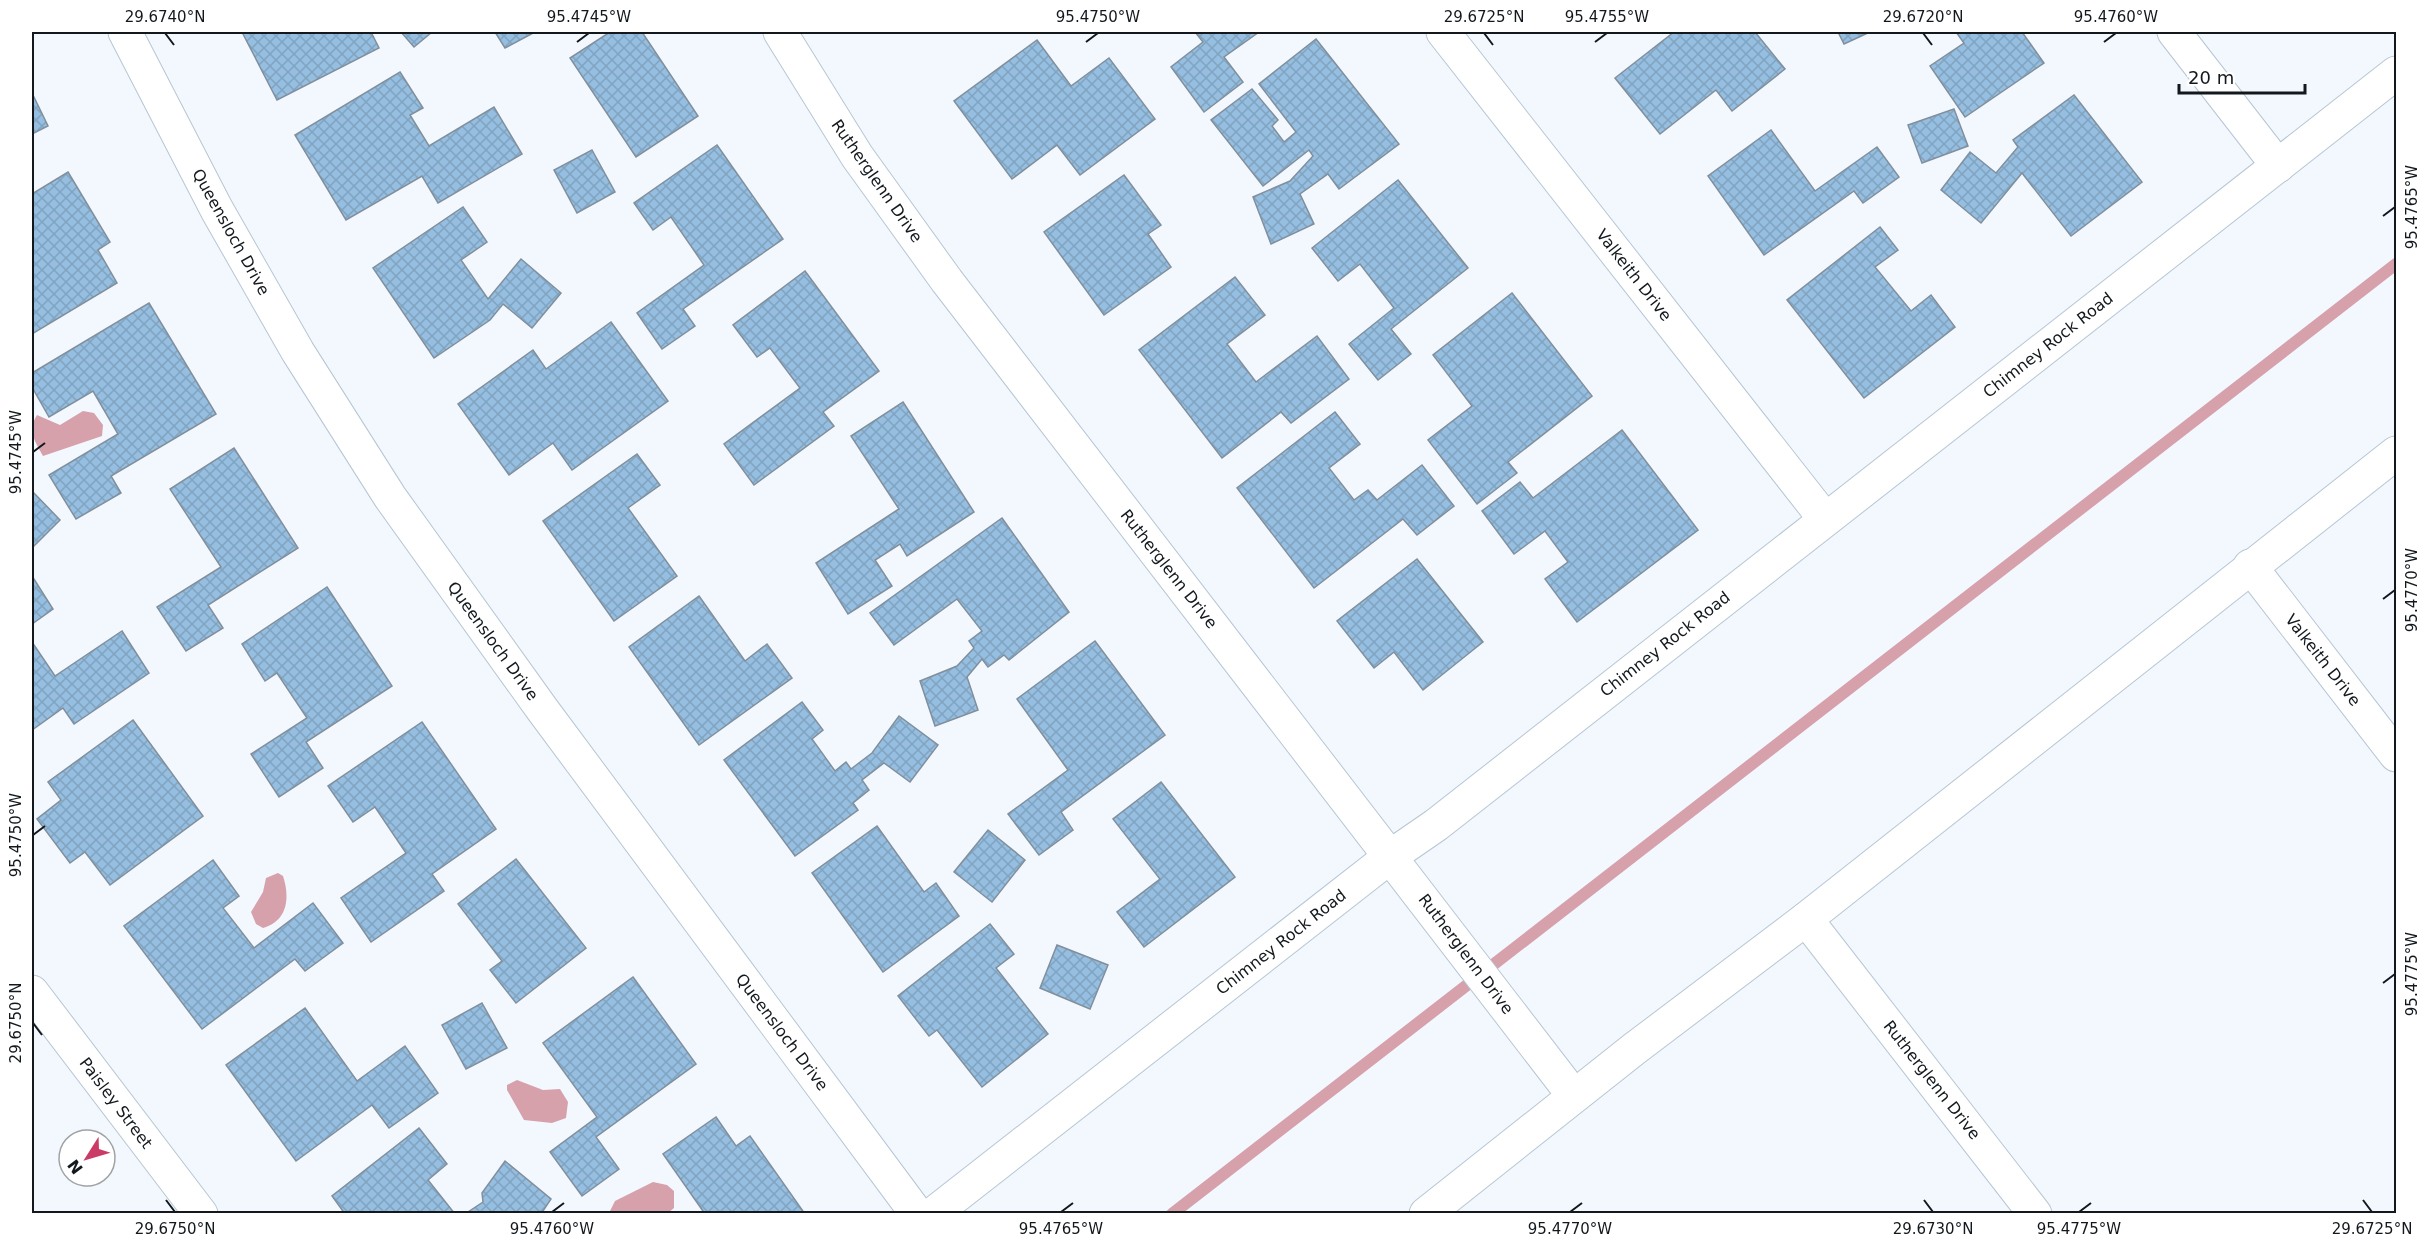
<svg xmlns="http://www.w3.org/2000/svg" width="2428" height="1245" viewBox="0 0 2428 1245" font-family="'DejaVu Sans',sans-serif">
  <defs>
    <pattern id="building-cross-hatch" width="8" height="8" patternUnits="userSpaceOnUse" patternTransform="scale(1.5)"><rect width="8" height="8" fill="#96bee0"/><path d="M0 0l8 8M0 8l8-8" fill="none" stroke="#80a3c0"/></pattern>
  </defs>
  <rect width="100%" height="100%" fill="#f2f8fe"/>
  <g fill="#d7a1ab">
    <path d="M 83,411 L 94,413 L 103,425 L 102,436 L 43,456 C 35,441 27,431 37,415 L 60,425 Z"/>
    <path d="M 278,873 L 283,876 C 290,897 288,921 263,928 L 256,924 L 251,912 L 263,892 L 266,878 Z"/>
    <path d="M 517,1080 L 543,1090 L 560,1089 L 568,1102 L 566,1118 L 552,1123 L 524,1120 L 507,1090 L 507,1085 Z"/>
    <path d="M 653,1182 L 667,1185 L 674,1191 L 674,1208 L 668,1213 L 609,1213 L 615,1201 Z"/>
  </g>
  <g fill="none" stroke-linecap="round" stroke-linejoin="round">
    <path stroke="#d7a1ab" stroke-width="12" d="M 1172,1214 L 2396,264"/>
  </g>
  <g fill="url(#building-cross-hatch)" stroke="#818f9c" stroke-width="1.5">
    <path d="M 242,32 L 371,32 L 379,48 L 277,100 Z"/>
    <path d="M 401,32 L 432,32 L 414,47 Z"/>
    <path d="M 495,32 L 535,32 L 505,48 Z"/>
    <path d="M 610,32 L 642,32 L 698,116 L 636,157 L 570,58 Z"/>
    <path d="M 1195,32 L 1259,32 L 1224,57 L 1243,82 L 1204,112 L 1171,67 L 1203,42 Z"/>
    <path d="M 1674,32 L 1755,32 L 1785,69 L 1732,111 L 1716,90 L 1660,134 L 1615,78 Z"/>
    <path d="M 1838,32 L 1870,32 L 1844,44 Z"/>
    <path d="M 1956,32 L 2022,32 L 2044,63 L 1965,117 L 1930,66 L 1964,43 Z"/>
    <path d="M 1316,39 L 1399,144 L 1339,189 L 1328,174 L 1300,194 L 1314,224 L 1271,244 L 1253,197 L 1290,181 L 1313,156 L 1309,150 L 1263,186 L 1211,120 L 1252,89 L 1278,120 L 1272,126 L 1284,142 L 1296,132 L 1259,84 Z"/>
    <path d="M 1037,40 L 1071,86 L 1109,58 L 1155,119 L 1080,175 L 1057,145 L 1012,179 L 954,101 Z"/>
    <path d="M 400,72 L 423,108 L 410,115 L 429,146 L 494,107 L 522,154 L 438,203 L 422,176 L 346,220 L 295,135 Z"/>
    <path d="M 32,93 L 48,126 L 32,134 Z"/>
    <path d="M 2074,95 L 2142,182 L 2071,236 L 2022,173 L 1981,223 L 1941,190 L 1970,152 L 1996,173 L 2018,147 L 2013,140 Z"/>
    <path d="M 1954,109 L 1968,146 L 1922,163 L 1908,125 Z"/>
    <path d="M 1771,130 L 1815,191 L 1877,147 L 1899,177 L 1863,203 L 1854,191 L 1764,255 L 1708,176 Z"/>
    <path d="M 717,145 L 783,239 L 683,309 L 695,326 L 662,349 L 637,313 L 704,265 L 671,217 L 653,230 L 634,203 Z"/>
    <path d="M 592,150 L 615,192 L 577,213 L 554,170 Z"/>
    <path d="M 68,172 L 110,242 L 98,250 L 117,283 L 32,334 L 32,194 Z"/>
    <path d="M 1124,175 L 1161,225 L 1148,234 L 1171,267 L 1104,315 L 1044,232 Z"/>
    <path d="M 1398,180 L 1468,268 L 1391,329 L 1411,354 L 1378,380 L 1349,344 L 1394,308 L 1360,264 L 1338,281 L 1312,248 Z"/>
    <path d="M 463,207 L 487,242 L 461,260 L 488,299 L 521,259 L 561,293 L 532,328 L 503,304 L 490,320 L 434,358 L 373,268 Z"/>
    <path d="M 1880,227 L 1898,250 L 1875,267 L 1911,311 L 1931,295 L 1955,327 L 1864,398 L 1787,300 Z"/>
    <path d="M 805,271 L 879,371 L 823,412 L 834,426 L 754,485 L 724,444 L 800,388 L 770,348 L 757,357 L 733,325 Z"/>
    <path d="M 1235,277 L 1265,315 L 1227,344 L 1256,382 L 1317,336 L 1349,379 L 1291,423 L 1281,412 L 1222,458 L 1139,350 Z"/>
    <path d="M 1512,293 L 1592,396 L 1508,462 L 1517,473 L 1477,504 L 1428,440 L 1472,406 L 1433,355 Z"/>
    <path d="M 149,303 L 216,414 L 111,476 L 121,493 L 76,519 L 49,475 L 118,434 L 93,391 L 49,417 L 32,387 L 32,373 Z"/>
    <path d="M 611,322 L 668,401 L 572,470 L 553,443 L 509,475 L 458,404 L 533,350 L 546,369 Z"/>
    <path d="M 903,402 L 974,512 L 907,556 L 900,544 L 875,560 L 892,586 L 848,614 L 816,563 L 899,509 L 851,436 Z"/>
    <path d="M 1335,412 L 1360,444 L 1329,468 L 1354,500 L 1368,490 L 1377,500 L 1422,465 L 1454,506 L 1417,535 L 1403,519 L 1314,588 L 1237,488 Z"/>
    <path d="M 1622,430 L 1698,530 L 1577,622 L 1545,579 L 1568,562 L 1545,531 L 1514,554 L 1482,511 L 1520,482 L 1533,498 Z"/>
    <path d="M 234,448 L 298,548 L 208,605 L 223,628 L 186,651 L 157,607 L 221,567 L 170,489 Z"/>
    <path d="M 637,454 L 660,485 L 628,508 L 677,576 L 614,621 L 543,521 Z"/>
    <path d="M 32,491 L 60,520 L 32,548 Z"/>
    <path d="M 1002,518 L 1069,612 L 1009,660 L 1004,655 L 988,667 L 982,659 L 967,677 L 978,710 L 935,726 L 920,681 L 957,666 L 974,648 L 969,641 L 982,631 L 957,599 L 894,645 L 870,613 Z"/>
    <path d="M 1417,559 L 1483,642 L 1423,690 L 1394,652 L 1374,668 L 1337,621 Z"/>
    <path d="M 32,576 L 53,609 L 32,624 Z"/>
    <path d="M 327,587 L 392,686 L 306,742 L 323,768 L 279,797 L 251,754 L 307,718 L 277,673 L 265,681 L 242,644 Z"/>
    <path d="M 699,596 L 745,661 L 767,644 L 792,678 L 699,745 L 629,647 Z"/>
    <path d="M 122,631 L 149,673 L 74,724 L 63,708 L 32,730 L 32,642 L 55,676 Z"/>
    <path d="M 1095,641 L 1165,735 L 1061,812 L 1073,830 L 1039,855 L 1008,814 L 1068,770 L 1017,699 Z"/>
    <path d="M 802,702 L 823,730 L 812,739 L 835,771 L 846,762 L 851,769 L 872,753 L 899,716 L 938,745 L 910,782 L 884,763 L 862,780 L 869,790 L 853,803 L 858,810 L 795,856 L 724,760 Z"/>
    <path d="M 133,720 L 203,816 L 110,885 L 85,852 L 70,863 L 37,819 L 61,800 L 48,782 Z"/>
    <path d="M 422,722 L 496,829 L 432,874 L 444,891 L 371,942 L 341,898 L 406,853 L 375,807 L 353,822 L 328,786 Z"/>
    <path d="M 1161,782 L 1235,877 L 1144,947 L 1117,912 L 1160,879 L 1113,819 Z"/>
    <path d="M 877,826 L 924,892 L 936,883 L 959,916 L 883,972 L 812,873 Z"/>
    <path d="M 988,830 L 1025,860 L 992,902 L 954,872 Z"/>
    <path d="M 516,859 L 586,948 L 516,1003 L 490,970 L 502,961 L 458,904 Z"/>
    <path d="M 213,860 L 239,896 L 223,908 L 254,948 L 313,903 L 343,943 L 305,971 L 295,959 L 202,1029 L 124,926 Z"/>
    <path d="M 990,924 L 1014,954 L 996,968 L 1048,1034 L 982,1087 L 937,1030 L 929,1036 L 898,996 Z"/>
    <path d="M 1057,945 L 1108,965 L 1090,1009 L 1040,988 Z"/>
    <path d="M 633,977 L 696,1064 L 596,1137 L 619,1169 L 582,1196 L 550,1152 L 597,1117 L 543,1043 Z"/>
    <path d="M 482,1003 L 507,1048 L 466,1069 L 442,1025 Z"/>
    <path d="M 305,1008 L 357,1081 L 405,1046 L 438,1093 L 389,1128 L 372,1105 L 296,1161 L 226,1065 Z"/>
    <path d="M 716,1117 L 736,1146 L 750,1136 L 805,1214 L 705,1214 L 663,1154 Z"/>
    <path d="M 419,1128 L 447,1164 L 428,1180 L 455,1214 L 345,1214 L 332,1196 Z"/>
    <path d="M 505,1161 L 551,1199 L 541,1214 L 465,1214 L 483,1202 L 482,1193 Z"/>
  </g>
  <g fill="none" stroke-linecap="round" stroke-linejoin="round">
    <defs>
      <g id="minor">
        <path d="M 125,32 L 217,210 L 298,352 L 390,497 L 542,709 L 917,1214"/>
        <path d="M 1443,32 L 1825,519"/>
        <path d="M 2174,32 L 2278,166"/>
        <path d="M 2250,566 L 2396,755"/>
        <path d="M 1806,919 L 2035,1214"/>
        <path d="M 32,992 L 201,1214"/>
      </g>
      <path id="tertiary" d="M 780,32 L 857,156 L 947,281 L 1574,1096"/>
      <g id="secondary">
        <path d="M 933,1214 L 1391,856 L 1436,825 L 2396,73"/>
        <path d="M 1426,1214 L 1634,1049 L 1806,919 L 2396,453"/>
      </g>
    </defs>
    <use href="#minor" stroke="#b7c6d4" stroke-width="35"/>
    <use href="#tertiary" stroke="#b7c6d4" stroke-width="35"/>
    <use href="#secondary" stroke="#b7c6d4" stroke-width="35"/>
    <use href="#minor" stroke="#fff" stroke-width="33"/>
    <use href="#tertiary" stroke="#fff" stroke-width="33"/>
    <use href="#secondary" stroke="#fff" stroke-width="33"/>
  </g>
  <path fill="none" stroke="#12181c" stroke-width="2" d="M 165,33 L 174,45M 1484,33 L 1493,45M 1923,33 L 1932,45M 577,42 L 589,33M 1086,42 L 1098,33M 1595,42 L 1607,33M 2104,42 L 2116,33M 2383,216 L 2395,207M 33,452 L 45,443M 2383,599 L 2395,590M 33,835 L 45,826M 2383,983 L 2395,974M 33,1023 L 42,1035M 166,1200 L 175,1212M 1924,1200 L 1933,1212M 2363,1200 L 2372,1212M 552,1212 L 564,1203M 1061,1212 L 1073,1203M 1570,1212 L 1582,1203M 2079,1212 L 2091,1203"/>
  <g text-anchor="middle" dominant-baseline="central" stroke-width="6" stroke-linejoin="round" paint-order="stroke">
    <g font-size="16" fill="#12181c" stroke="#fff">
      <text transform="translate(877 181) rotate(55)">Rutherglenn Drive</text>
      <text transform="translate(231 232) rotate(61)">Queensloch Drive</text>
      <text transform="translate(1634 275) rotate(52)">Valkeith Drive</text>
      <text transform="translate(2048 345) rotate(-38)">Chimney Rock Road</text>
      <text transform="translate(1169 569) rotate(52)">Rutherglenn Drive</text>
      <text transform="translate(493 641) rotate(54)">Queensloch Drive</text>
      <text transform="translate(1665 644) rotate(-38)">Chimney Rock Road</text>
      <text transform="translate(2323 660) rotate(52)">Valkeith Drive</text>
      <text transform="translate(1281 942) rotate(-38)">Chimney Rock Road</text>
      <text transform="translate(1466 954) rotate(53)">Rutherglenn Drive</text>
      <text transform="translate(782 1032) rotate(53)">Queensloch Drive</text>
      <text transform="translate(1932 1080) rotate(52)">Rutherglenn Drive</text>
      <text transform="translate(116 1103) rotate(53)">Paisley Street</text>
    </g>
  </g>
  <rect width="2428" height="1245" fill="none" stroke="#ffffff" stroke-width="66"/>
  <g transform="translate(87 1158) rotate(233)"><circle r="28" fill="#ffffff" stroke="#a0a3a4" stroke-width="1.5"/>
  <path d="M0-4.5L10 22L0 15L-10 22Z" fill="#ca3c67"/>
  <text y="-9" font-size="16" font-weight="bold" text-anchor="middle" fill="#12181c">N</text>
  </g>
  <path d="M2179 84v9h126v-9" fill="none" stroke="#12181c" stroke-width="3"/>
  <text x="2188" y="84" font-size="18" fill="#12181c" stroke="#ffffff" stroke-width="4.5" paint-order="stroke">20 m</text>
  <rect x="33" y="33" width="2362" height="1179" fill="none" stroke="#12181c" stroke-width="2"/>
  <g font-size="15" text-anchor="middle" fill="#12181c">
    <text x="165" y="22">29.6740°N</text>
    <text x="589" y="22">95.4745°W</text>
    <text x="1098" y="22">95.4750°W</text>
    <text x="1484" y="22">29.6725°N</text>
    <text x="1607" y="22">95.4755°W</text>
    <text x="1923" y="22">29.6720°N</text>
    <text x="2116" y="22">95.4760°W</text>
    <text transform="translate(2412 207) rotate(-90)" y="5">95.4765°W</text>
    <text transform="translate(16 452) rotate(-90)" y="5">95.4745°W</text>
    <text transform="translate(2412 590) rotate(-90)" y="5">95.4770°W</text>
    <text transform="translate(16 835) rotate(-90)" y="5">95.4750°W</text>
    <text transform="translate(2412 974) rotate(-90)" y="5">95.4775°W</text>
    <text transform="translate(16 1023) rotate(-90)" y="5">29.6750°N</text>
    <text x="175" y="1234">29.6750°N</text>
    <text x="552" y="1234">95.4760°W</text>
    <text x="1061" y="1234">95.4765°W</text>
    <text x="1570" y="1234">95.4770°W</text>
    <text x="1933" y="1234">29.6730°N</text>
    <text x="2079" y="1234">95.4775°W</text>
    <text x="2372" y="1234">29.6725°N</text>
  </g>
</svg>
